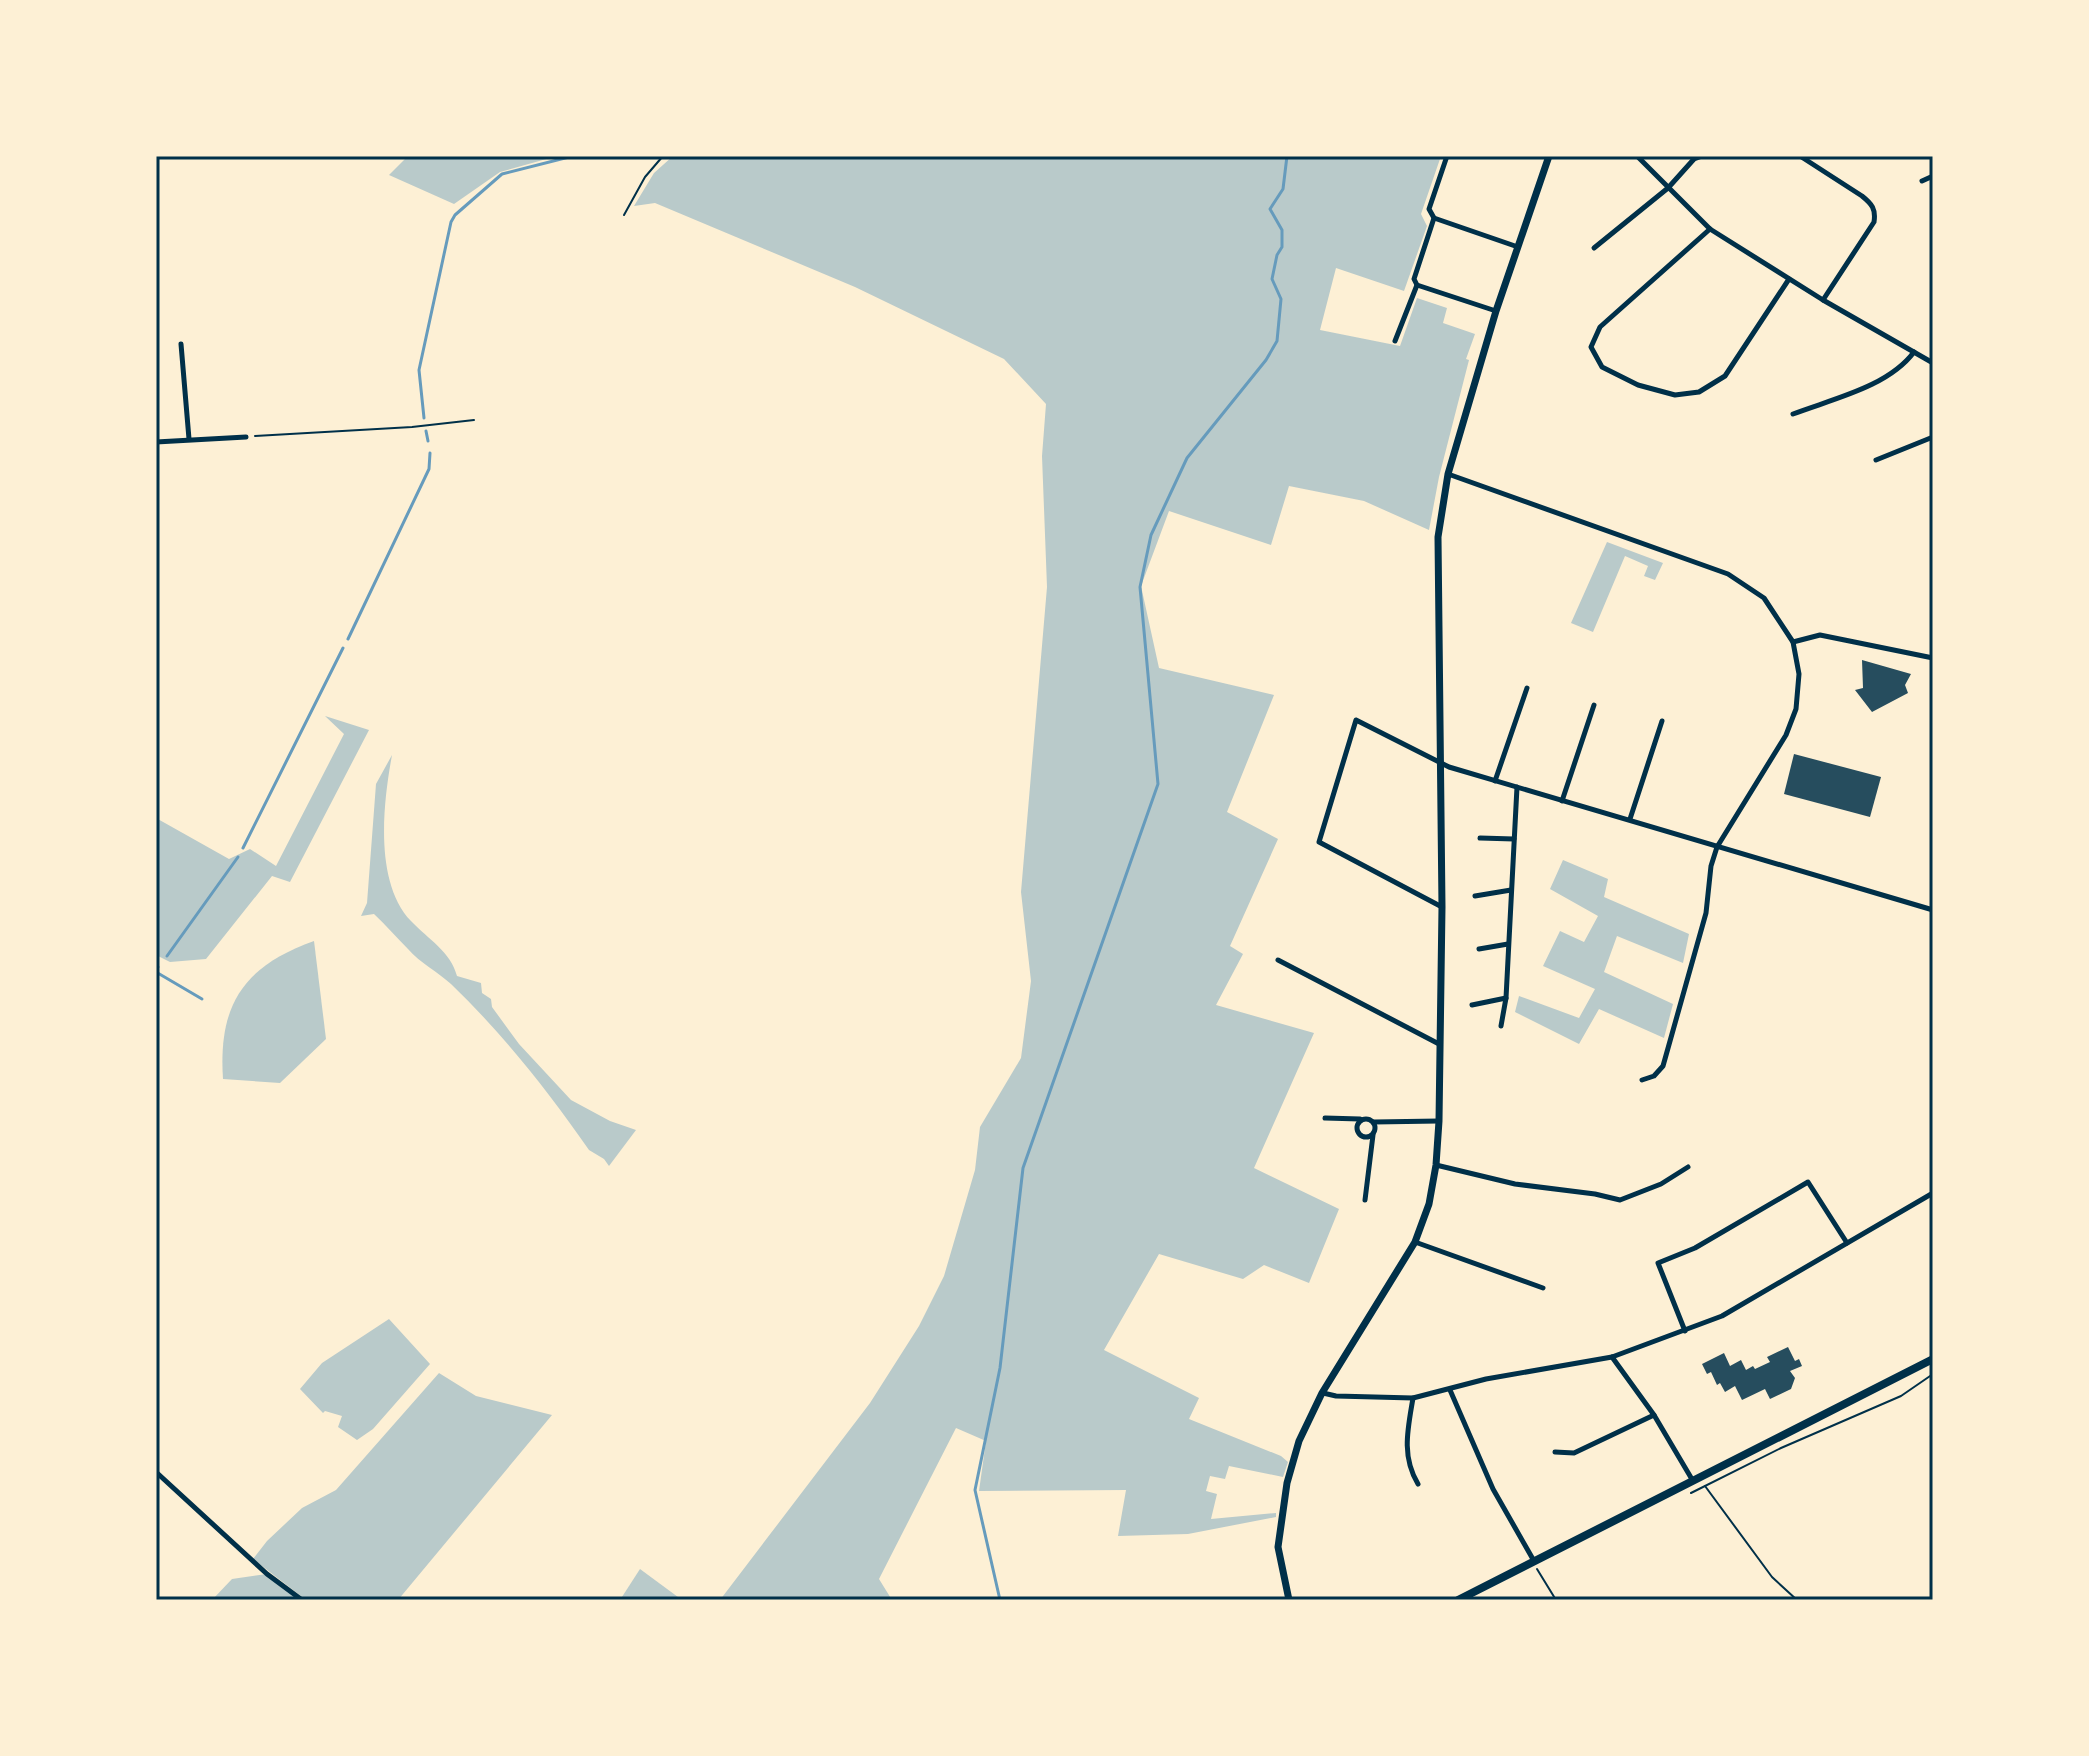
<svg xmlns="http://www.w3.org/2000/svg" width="2089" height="1756" viewBox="0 0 2089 1756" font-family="Literata,serif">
  <rect width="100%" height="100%" fill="#fdf0d5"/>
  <g fill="#b9caca">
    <path d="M 408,156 L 557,156 L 500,172 L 454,204 L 389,175 Z"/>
    <path d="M 673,156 L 1441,156 L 1421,214 L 1427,226 L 1404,291 L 1336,268 L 1320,330 L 1400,346 L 1417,298 L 1447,308 L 1443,323 L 1475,334 L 1466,359 L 1469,360 L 1439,477 L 1429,530 L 1364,501 L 1289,486 L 1271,545 L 1169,511 L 1141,586 L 1159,668 L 1274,695 L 1227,812 L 1278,839 L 1230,946 L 1243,954 L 1216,1005 L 1314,1033 L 1254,1168 L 1339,1209 L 1309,1283 L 1264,1265 L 1243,1279 L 1159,1254 L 1104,1350 L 1199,1398 L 1189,1419 L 1281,1456 L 1288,1462 L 1283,1477 L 1229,1466 L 1225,1479 L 1210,1476 L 1206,1491 L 1217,1494 L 1211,1519 L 1276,1513 L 1276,1517 L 1188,1534 L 1118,1536 L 1126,1490 L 979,1491 L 986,1441 L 956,1428 L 879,1579 L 892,1600 L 720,1600 L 870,1403 L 919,1326 L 944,1276 L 975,1170 L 980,1127 L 1021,1058 L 1031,981 L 1021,892 L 1047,587 L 1042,456 L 1046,404 L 1004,359 L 855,287 L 655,203 L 634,206 L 654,173 Z"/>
    <path d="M 1607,542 L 1663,563 L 1655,580 L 1644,576 L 1648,566 L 1625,556 L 1593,632 L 1571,623 Z"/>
    <path d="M 325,716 L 369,730 L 290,882 L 272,876 L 206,959 L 170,962 L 156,955 L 156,818 L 229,859 L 250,849 L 276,866 L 344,734 Z"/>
    <path d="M 392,755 C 383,804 374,882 411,921 C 428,939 451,952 457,976 L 481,983 L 482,993 L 491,999 L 492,1007 L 519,1044 L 571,1100 L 610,1121 L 636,1130 L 609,1166 L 604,1159 L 589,1150 C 548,1091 503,1034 451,984 C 438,972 420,963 408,949 C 396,937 386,925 374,914 L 361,916 L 367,903 L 376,784 Z"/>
    <path d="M 1563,860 L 1608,879 L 1604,897 L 1689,934 L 1683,963 L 1617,936 L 1604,972 L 1673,1004 L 1664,1038 L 1599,1009 L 1579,1044 L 1515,1012 L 1519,996 L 1579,1018 L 1595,989 L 1543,966 L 1560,931 L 1584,942 L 1598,916 L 1550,889 Z"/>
    <path d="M 314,941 L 326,1039 L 280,1083 L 223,1079 C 218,1004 244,966 314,941 Z"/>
    <path d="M 389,1319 L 430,1364 L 373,1429 L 357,1440 L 338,1427 L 342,1416 L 325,1411 L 323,1413 L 300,1389 L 322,1363 Z"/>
    <path d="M 439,1373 L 476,1396 L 552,1415 L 398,1600 L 306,1600 L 253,1559 L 267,1541 L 302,1508 L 336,1490 Z"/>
    <path d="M 640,1569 L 682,1600 L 620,1600 Z"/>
    <path d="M 267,1574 L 302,1600 L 212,1600 L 232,1579 Z"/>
  </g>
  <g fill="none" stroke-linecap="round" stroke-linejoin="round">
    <g stroke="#669bbc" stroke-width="3">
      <path d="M 424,418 L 419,370 L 451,222 L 455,215 L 502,174 L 573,156"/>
      <path d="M 426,431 L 428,441"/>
      <path d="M 348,639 L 429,469 L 430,453"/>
      <path d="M 243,848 L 343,648"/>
      <path d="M 167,956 L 238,857"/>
      <path d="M 156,969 L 158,967"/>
      <path d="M 156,972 L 202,999"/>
      <path d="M 1000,1600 L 975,1490 L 1000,1368 L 1023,1168 L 1158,784 L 1140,587 L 1151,535 L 1187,458 L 1266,360 L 1277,341 L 1281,299 L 1272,279 L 1277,255 L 1282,247 L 1282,230 L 1270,209 L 1283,189 L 1287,156"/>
    </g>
  </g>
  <g fill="#264d5e">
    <path d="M 1862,660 L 1911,674 L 1905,685 L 1908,693 L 1872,712 L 1855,690 L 1863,688 Z"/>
    <path d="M 1794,754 L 1881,777 L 1870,817 L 1784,794 Z"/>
    <path d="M 1788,1347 L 1795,1361 L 1799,1359 L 1802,1366 L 1790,1371 L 1795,1378 L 1791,1389 L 1770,1399 L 1765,1389 L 1742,1400 L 1735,1386 L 1725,1392 L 1720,1383 L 1717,1385 L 1711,1372 L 1707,1374 L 1702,1364 L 1724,1353 L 1730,1366 L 1741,1360 L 1746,1370 L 1753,1366 L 1755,1369 L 1770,1362 L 1767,1357 Z"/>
  </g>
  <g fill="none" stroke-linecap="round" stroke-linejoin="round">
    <g stroke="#003049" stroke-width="2">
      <path d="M 624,215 L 645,177 L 663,156"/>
      <path d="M 255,436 L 412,427 L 474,420"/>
      <path d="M 1705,1486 L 1772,1577 L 1797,1600"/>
      <path d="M 1691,1493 L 1781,1448 L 1901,1396 L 1933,1374"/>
      <path d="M 1537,1569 L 1556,1600"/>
    </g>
    <g stroke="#003049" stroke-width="5">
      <path d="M 1447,156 L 1429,209 L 1434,218 L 1414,279 L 1417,285 L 1496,311"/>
      <path d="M 1637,156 L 1710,229 L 1823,300 L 1933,363"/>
      <path d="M 1800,156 L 1862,196 C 1872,204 1876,209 1874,222 L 1823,300"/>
      <path d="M 1922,181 L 1933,176"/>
      <path d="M 1434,218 L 1518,247"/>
      <path d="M 1710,229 L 1600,327 L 1591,347 L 1602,367 L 1638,385 L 1675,395 L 1699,392 L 1725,376 L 1789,279"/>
      <path d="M 1594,248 L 1668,188 L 1694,159 L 1702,156"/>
      <path d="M 1395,341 L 1417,285"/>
      <path d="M 181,344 L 189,439"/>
      <path d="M 1793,414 C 1832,399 1888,387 1914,352"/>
      <path d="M 156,442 L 246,437"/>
      <path d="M 1876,460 L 1933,437"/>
      <path d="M 1448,474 L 1728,574 L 1764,598 L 1793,642 L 1799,674 L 1796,709 L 1786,735 L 1717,847 L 1711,866 L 1706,913 L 1663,1066 L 1654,1076 L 1642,1080"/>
      <path d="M 1793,642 L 1820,635 L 1933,658"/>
      <path d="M 1495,781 L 1527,688"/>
      <path d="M 1562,801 L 1594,705"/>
      <path d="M 1630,819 L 1662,721"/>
      <path d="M 1480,838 L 1514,839"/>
      <path d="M 1475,896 L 1511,890"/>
      <path d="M 1442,907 L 1319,842 L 1356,720 L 1449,767 L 1933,910"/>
      <path d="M 1479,949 L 1508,944"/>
      <path d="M 1278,960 L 1439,1044"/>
      <path d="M 1472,1005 L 1506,998"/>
      <path d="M 1501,1026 L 1506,998 L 1517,787"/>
      <path d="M 1325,1118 L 1360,1119"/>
      <circle cx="1366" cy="1128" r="9"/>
      <path d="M 1374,1122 L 1439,1121"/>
      <path d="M 1436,1165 L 1515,1184 L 1595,1194 L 1620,1200 L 1661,1184 L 1688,1167"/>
      <path d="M 1365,1200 L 1373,1135"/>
      <path d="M 1415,1242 L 1543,1288"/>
      <path d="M 1685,1331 L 1658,1263 L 1695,1248 L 1808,1182 L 1847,1243"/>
      <path d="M 1612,1357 L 1654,1415 L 1693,1481"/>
      <path d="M 1450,1390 L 1493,1489 L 1534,1561"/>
      <path d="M 1323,1393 L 1336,1396 L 1413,1398 L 1486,1379 L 1612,1357 L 1722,1316 L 1933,1193"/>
      <path d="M 1413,1398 C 1408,1428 1401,1456 1418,1484"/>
      <path d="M 1555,1452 L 1574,1453 L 1654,1415"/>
      <path d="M 156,1472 L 267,1574 L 302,1600"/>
    </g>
    <path stroke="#003049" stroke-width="7" d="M 1289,1600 L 1278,1547 L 1287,1483 L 1299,1441 L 1322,1393 L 1415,1242 L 1429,1204 L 1436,1165 L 1439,1121 L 1442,907 L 1438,537 L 1448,474 L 1496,311 L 1549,156"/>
    <path stroke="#003049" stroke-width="8" d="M 1458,1600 L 1933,1359"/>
  </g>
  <rect width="2089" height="1756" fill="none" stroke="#fdf0d5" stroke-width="316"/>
  <rect x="158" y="158" width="1773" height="1440" fill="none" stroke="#003049" stroke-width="3"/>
</svg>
